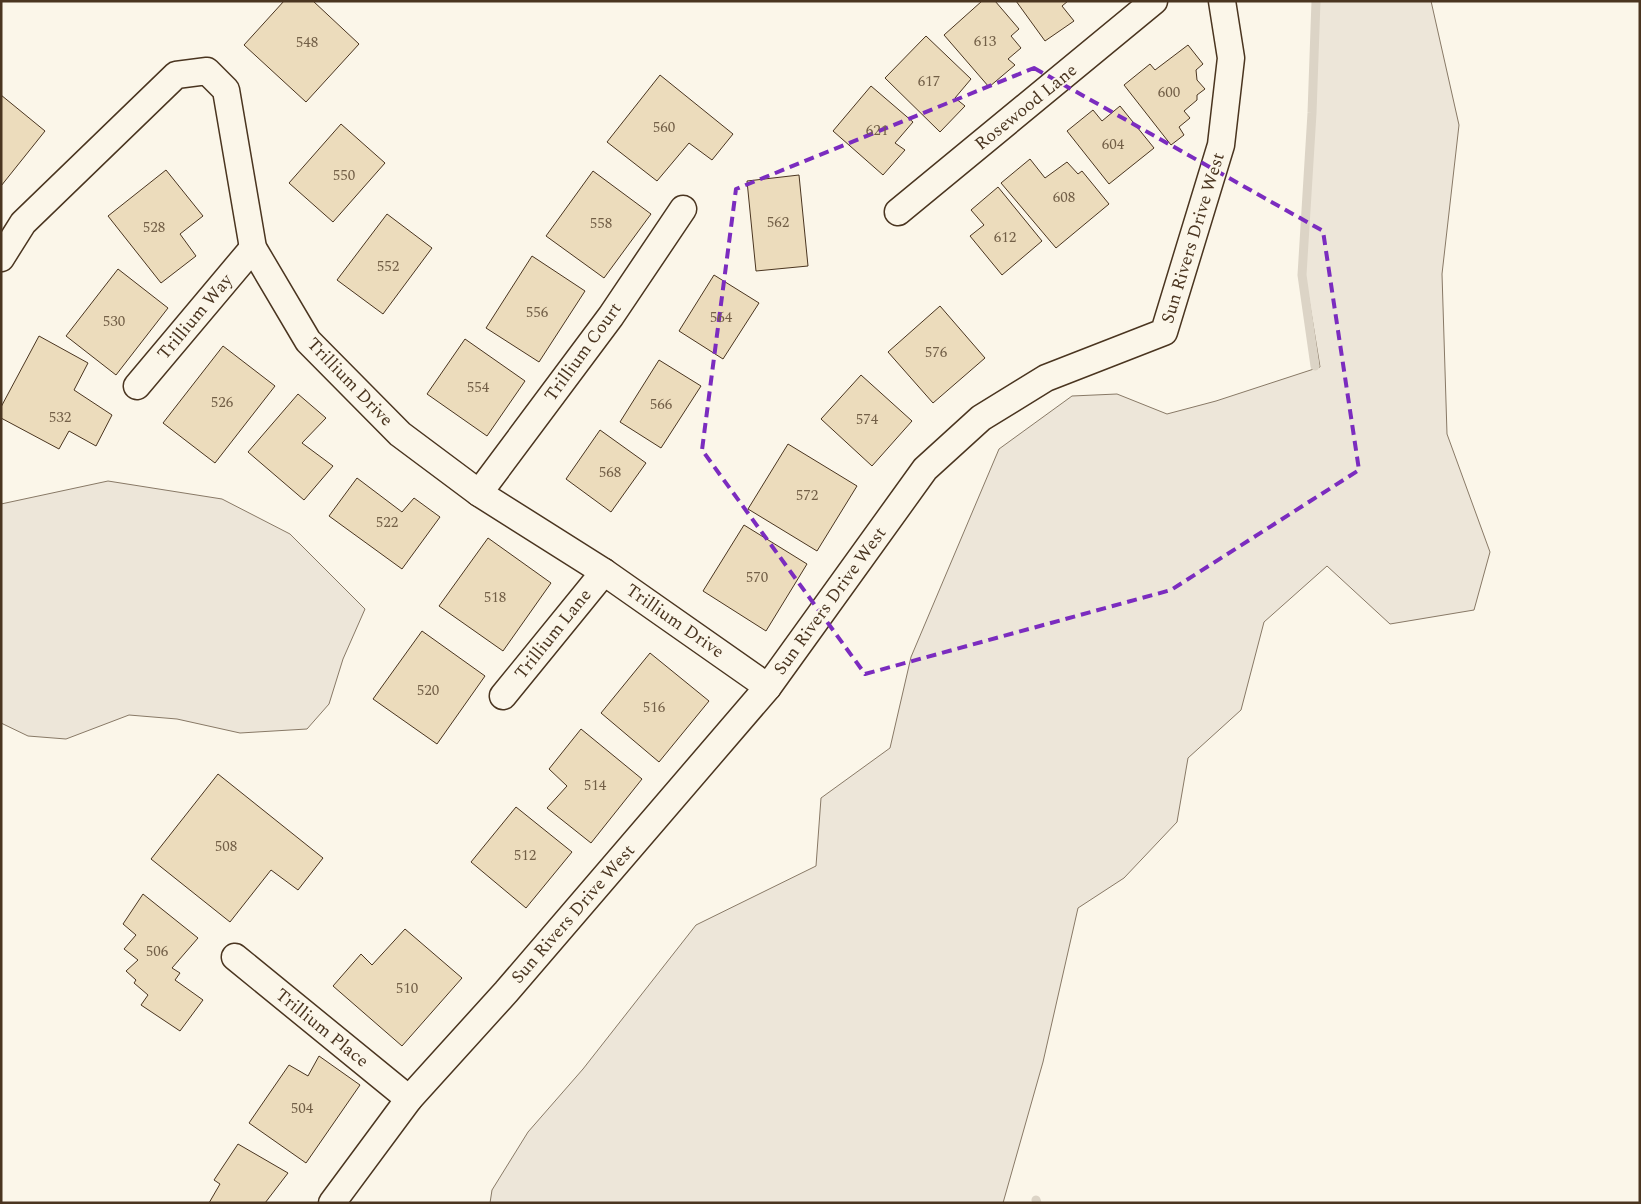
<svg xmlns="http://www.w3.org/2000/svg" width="1641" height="1204" viewBox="0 0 1641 1204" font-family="Spectral,serif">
  <rect width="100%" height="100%" fill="#fbf6e9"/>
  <g fill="#ede6d9" stroke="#887966">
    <path d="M 1319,1 L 1431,1 L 1459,125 L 1442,274 L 1447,434 L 1490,552 L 1474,610 L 1390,624 L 1327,566 L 1264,622 L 1241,710 L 1188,758 L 1177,822 L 1124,878 L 1078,908 L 1043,1062 L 1003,1203 L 490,1203 L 492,1190 L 528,1132 L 583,1069 L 696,925 L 816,866 L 821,798 L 890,748 L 911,657 L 999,449 L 1072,396 L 1117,394 L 1167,414 L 1216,401 L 1320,367 L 1305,276 L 1314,115 Z"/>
    <path d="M 108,481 L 222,499 L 290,534 L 365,609 L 343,659 L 329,704 L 307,729 L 240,733 L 177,719 L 129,715 L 66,739 L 28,736 L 1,723 L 1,504 Z"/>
  </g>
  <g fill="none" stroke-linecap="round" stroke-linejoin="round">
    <g stroke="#dcd4c6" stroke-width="9">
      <path d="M 1315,366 L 1302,275 L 1312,113 L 1316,1"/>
      <path d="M 1036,1200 L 1037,1203"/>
    </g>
  </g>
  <g fill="#ecdcbc" stroke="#4a3520">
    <path d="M 284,1 L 313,1 L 359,44 L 306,102 L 244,45 Z"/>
    <path d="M 982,1 L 995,1 L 1019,29 L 1011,36 L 1021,48 L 1008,59 L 1015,65 L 989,87 L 944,35 Z"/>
    <path d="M 1016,1 L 1068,1 L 1062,6 L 1074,21 L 1045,41 Z"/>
    <path d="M 926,36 L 971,79 L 955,98 L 965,106 L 940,132 L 885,78 Z"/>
    <path d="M 1188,45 L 1203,64 L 1196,70 L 1197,80 L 1205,89 L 1197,95 L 1197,100 L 1184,111 L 1190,118 L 1179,127 L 1184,135 L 1171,145 L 1124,85 L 1150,64 L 1155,70 Z"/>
    <path d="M 660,75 L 733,134 L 712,160 L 689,143 L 657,181 L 607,142 Z"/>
    <path d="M 871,86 L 913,122 L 895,143 L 905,150 L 883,175 L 833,131 Z"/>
    <path d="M 1,95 L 45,131 L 1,186 Z"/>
    <path d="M 1120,106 L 1154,148 L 1109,184 L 1067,131 L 1093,110 L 1102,121 Z"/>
    <path d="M 341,124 L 385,163 L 333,222 L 289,183 Z"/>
    <path d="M 1030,159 L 1045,178 L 1067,162 L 1078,174 L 1082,171 L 1109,204 L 1056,248 L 1001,183 Z"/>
    <path d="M 166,170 L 203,216 L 180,234 L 196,256 L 161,283 L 108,216 Z"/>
    <path d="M 593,171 L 651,214 L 604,278 L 546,236 Z"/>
    <path d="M 799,175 L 808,266 L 756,271 L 747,181 Z"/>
    <path d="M 998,187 L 1042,241 L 1002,275 L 970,236 L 984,225 L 971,210 Z"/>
    <path d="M 387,214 L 432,248 L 383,314 L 337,280 Z"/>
    <path d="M 532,256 L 585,291 L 539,362 L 486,328 Z"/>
    <path d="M 118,269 L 168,308 L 116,375 L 66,336 Z"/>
    <path d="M 714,275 L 759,303 L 723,359 L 679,331 Z"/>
    <path d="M 940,306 L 985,358 L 933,403 L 888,352 Z"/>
    <path d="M 39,336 L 88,363 L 74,390 L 112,415 L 96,446 L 69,431 L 59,449 L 1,418 L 1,407 Z"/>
    <path d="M 465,339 L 525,381 L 487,436 L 427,394 Z"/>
    <path d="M 223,346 L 275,386 L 215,463 L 163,423 Z"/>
    <path d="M 659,360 L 701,386 L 661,448 L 620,422 Z"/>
    <path d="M 861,375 L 912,421 L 872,466 L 821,419 Z"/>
    <path d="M 298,394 L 326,418 L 302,443 L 333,466 L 304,500 L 248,452 Z"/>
    <path d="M 600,430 L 646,463 L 611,512 L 566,479 Z"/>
    <path d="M 788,444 L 857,486 L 817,551 L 748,509 Z"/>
    <path d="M 357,478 L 402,512 L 414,498 L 440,517 L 402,569 L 329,516 Z"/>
    <path d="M 744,525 L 807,564 L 766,631 L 703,591 Z"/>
    <path d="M 488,538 L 551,583 L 503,651 L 439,606 Z"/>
    <path d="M 422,631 L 485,676 L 437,744 L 373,699 Z"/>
    <path d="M 650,653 L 709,701 L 659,762 L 601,713 Z"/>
    <path d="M 581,729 L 642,779 L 591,843 L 547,808 L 567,786 L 549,769 Z"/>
    <path d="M 218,774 L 323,858 L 298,890 L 271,870 L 230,922 L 151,859 Z"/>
    <path d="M 516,807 L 572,852 L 526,908 L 471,862 Z"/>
    <path d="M 143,894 L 198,938 L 172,968 L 180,973 L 175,980 L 203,1000 L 180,1031 L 141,1005 L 148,995 L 134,983 L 136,980 L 126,971 L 138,960 L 124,949 L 136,935 L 123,924 Z"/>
    <path d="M 405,929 L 462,978 L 402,1046 L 333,986 L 361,954 L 372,965 Z"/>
    <path d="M 319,1056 L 360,1085 L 306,1163 L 249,1123 L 289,1065 L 308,1076 Z"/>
    <path d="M 238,1144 L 288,1173 L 265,1203 L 209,1203 L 220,1184 L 214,1180 Z"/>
  </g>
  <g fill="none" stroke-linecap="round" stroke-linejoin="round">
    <defs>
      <g id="minor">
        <path d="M 898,212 L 1154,1"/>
        <path d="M 1,258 L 23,223 L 176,75 L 207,71 L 226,90 L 253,248 L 308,341 L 400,434 L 479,493 L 604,572 L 768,687"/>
        <path d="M 137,386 L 253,248"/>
        <path d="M 479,493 L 611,316 L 683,209"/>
        <path d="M 503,696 L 604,572"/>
        <path d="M 235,957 L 409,1099"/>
        <path d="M 332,1203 L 409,1099 L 506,992 L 768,687 L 925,469 L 981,418 L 1046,378 L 1164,332 L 1221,145 L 1231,58 L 1222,1"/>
      </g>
    </defs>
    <use href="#minor" stroke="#4a3520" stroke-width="29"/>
    <use href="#minor" stroke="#fbf6e9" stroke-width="26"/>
  </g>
  <path fill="none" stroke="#7b2cbf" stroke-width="4" stroke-dasharray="10 6" stroke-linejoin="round" d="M 1034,68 L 1323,231 L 1359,470 L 1171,590 L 865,674 L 702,450 L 736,189 Z"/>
  <g text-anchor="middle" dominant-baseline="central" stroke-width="4" stroke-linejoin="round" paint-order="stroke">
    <g font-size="15" fill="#725f47">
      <text x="985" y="41">613</text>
      <text x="307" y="42">548</text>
      <text x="929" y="81">617</text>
      <text x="1169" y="92">600</text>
      <text x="664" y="127">560</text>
      <text x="877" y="130">621</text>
      <text x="1113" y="144">604</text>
      <text x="344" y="175">550</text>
      <text x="1064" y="197">608</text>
      <text x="778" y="222">562</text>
      <text x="601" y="223">558</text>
      <text x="154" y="227">528</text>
      <text x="1005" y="237">612</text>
      <text x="388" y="266">552</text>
      <text x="537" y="312">556</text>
      <text x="721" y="317">564</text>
      <text x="114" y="321">530</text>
      <text x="936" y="352">576</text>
      <text x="478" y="387">554</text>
      <text x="222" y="402">526</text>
      <text x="661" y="404">566</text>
      <text x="60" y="417">532</text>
      <text x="867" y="419">574</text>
      <text x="610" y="472">568</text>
      <text x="807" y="495">572</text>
      <text x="387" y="522">522</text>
      <text x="757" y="577">570</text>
      <text x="495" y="597">518</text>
      <text x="428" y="690">520</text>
      <text x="654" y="707">516</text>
      <text x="595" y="785">514</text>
      <text x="226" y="846">508</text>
      <text x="525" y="855">512</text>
      <text x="157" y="951">506</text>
      <text x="407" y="988">510</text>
      <text x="302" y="1108">504</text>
    </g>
    <g font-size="18" fill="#4a3520" stroke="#fbf6e9">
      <text transform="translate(1026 107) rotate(-39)">Rosewood Lane</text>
      <text transform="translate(1193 238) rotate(-73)">Sun Rivers Drive West</text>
      <text transform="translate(195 317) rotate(-50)">Trillium Way</text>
      <text transform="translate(583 352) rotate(-54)">Trillium Court</text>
      <text transform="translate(350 382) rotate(46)">Trillium Drive</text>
      <text transform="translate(830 601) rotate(-54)">Sun Rivers Drive West</text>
      <text transform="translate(675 621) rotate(35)">Trillium Drive</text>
      <text transform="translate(553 634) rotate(-51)">Trillium Lane</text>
      <text transform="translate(573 914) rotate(-49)">Sun Rivers Drive West</text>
      <text transform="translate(322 1028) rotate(39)">Trillium Place</text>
    </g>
  </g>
  <rect width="1641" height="1204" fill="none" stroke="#4a3520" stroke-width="5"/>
</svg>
